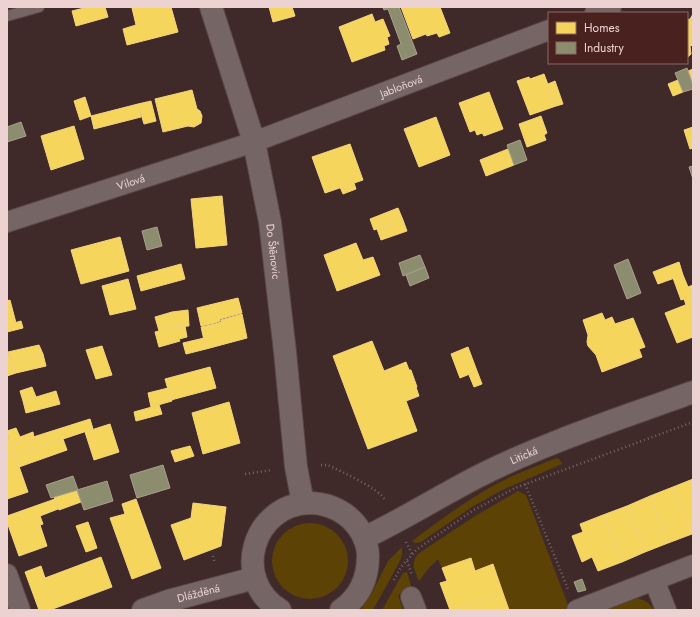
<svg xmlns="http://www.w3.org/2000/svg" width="700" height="617" viewBox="0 0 700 617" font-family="Jost,sans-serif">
  <rect width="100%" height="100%" fill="#402a29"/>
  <g fill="#5d4206">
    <path d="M 557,458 L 559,459 L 562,464 L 502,490 L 472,507 L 421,542 L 416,543 L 412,541 C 437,522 462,504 489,488 C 510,476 534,467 557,458 Z"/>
    <path d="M 518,491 L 526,495 L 570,610 L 509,610 L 493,565 L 475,571 L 471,558 L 442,568 L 438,559 L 428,569 L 419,581 C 415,570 410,564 418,554 L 475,516 Z"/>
    <circle cx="310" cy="561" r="38"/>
    <path d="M 402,547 L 402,554 L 400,561 L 373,610 L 361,610 L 372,593 L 388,561 Z"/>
    <path d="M 407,572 L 412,589 L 398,595 L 403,610 L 382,610 L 403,573 Z"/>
    <path d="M 631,598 C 642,598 648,601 654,610 L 597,610 Z"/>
  </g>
  <g fill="#f6d55c" stroke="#f3d47f">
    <path d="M 88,7 L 105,7 L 108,17 L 76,26 L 72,11 Z"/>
    <path d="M 137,7 L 171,7 L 178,32 L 127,45 L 123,29 L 136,25 L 132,8 Z"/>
    <path d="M 269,7 L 292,7 L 295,16 L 273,22 Z"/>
    <path d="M 401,7 L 440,7 L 450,33 L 439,37 L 437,33 L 427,36 L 426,34 L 413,39 Z"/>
    <path d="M 372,14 L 375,22 L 383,19 L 390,36 L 387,37 L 389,44 L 384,46 L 385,50 L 352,62 L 339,27 Z"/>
    <path d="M 693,14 L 693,45 L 690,46 L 691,54 L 687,58 L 687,20 L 690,19 Z"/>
    <path d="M 693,69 L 693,85 L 688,71 Z"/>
    <path d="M 544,74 L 556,106 L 530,115 L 517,81 L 529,77 L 530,79 Z"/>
    <path d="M 678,80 L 683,92 L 673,96 L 668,84 Z"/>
    <path d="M 555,81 L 563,104 L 556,106 L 548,84 Z"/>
    <path d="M 192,90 L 197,109 L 200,111 L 202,116 L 201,123 L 194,127 L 188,126 L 163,132 L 155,99 Z"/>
    <path d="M 489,92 L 503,129 L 484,136 L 482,133 L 477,135 L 475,130 L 470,132 L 459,103 Z"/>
    <path d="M 85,97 L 91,116 L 80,120 L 74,101 Z"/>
    <path d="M 151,101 L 156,121 L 144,124 L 138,104 Z"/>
    <path d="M 138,104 L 141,117 L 94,129 L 91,116 Z"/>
    <path d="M 541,116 L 547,133 L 544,135 L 546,140 L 527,147 L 519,124 Z"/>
    <path d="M 436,117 L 450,155 L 419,167 L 404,129 Z"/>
    <path d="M 74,126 L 84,159 L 51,170 L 41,136 Z"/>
    <path d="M 693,127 L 693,148 L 690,149 L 684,130 Z"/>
    <path d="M 350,144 L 363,180 L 325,193 L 312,157 Z"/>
    <path d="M 508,149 L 514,165 L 486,176 L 480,160 Z"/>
    <path d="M 354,183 L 356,189 L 343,194 L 340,187 Z"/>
    <path d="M 222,196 L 227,245 L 196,248 L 191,199 Z"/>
    <path d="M 398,208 L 403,220 L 374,230 L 370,219 Z"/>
    <path d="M 403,220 L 407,231 L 381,240 L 377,229 Z"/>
    <path d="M 120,237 L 129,271 L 81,284 L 71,250 Z"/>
    <path d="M 356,243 L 363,260 L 373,257 L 380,275 L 337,291 L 324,255 Z"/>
    <path d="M 679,262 L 683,275 L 658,284 L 653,272 Z"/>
    <path d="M 181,264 L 185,279 L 141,291 L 137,276 Z"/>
    <path d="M 683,275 L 693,299 L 693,302 L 686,305 L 684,299 L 681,300 L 673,278 Z"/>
    <path d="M 128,279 L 136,309 L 110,315 L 102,286 Z"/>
    <path d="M 693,285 L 693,299 L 688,287 Z"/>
    <path d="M 238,298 L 242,313 L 220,319 L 220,321 L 215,323 L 201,326 L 197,308 Z"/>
    <path d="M 10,300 L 16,323 L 7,325 L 7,301 Z"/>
    <path d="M 693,302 L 693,337 L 677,343 L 665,313 Z"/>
    <path d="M 188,310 L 189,326 L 174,327 L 159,331 L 155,317 L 172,312 Z"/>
    <path d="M 602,313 L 605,320 L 612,317 L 615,324 L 633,318 L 645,347 L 639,349 L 642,357 L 602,372 L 596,355 L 588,346 L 587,342 L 588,335 L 583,320 Z"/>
    <path d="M 242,314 L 247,338 L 206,349 L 201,327 L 215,324 L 221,322 L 221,320 Z"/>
    <path d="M 21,321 L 23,328 L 7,332 L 7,325 Z"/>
    <path d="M 185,326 L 187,337 L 179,339 L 180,341 L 159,347 L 155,332 L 174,327 Z"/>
    <path d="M 204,338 L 206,349 L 186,354 L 183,343 Z"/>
    <path d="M 372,341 L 384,371 L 406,362 L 409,370 L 411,370 L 417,387 L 416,387 L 419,396 L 406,401 L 417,431 L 368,449 L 333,356 Z"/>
    <path d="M 39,345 L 43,354 L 12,363 L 8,352 Z"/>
    <path d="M 102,346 L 112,375 L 96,379 L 86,350 Z"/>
    <path d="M 468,347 L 477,371 L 460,378 L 451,354 Z"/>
    <path d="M 7,352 L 12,363 L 7,365 Z"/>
    <path d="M 43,354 L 46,366 L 16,373 L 12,363 Z"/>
    <path d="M 12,363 L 16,373 L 7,376 L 7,365 Z"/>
    <path d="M 210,367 L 216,388 L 171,400 L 165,379 Z"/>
    <path d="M 477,371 L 482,384 L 474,387 L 469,375 Z"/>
    <path d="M 32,387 L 36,397 L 23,401 L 20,391 Z"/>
    <path d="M 168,388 L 172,401 L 151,407 L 148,393 Z"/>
    <path d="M 56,391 L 60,404 L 26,413 L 23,401 Z"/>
    <path d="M 229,402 L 240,443 L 203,454 L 192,413 Z"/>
    <path d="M 159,405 L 162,414 L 136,421 L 134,412 Z"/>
    <path d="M 90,419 L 93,429 L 15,455 L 11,444 Z"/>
    <path d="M 110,424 L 119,452 L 94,460 L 85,432 Z"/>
    <path d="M 16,428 L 20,437 L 33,432 L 34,438 L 11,444 L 7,431 Z"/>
    <path d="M 7,434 L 15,455 L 7,458 Z"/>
    <path d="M 63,439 L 67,450 L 19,467 L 15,455 Z"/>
    <path d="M 190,446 L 194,456 L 175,462 L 171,451 Z"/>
    <path d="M 15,455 L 28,492 L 7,499 L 7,458 Z"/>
    <path d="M 693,479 L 693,533 L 692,534 L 673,487 Z"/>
    <path d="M 673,487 L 692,534 L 668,543 L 650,496 Z"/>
    <path d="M 77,490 L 81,502 L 59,510 L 54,497 Z"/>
    <path d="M 650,496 L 668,543 L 645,552 L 627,506 Z"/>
    <path d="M 55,499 L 58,509 L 40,516 L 43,524 L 40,525 L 47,546 L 19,556 L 7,522 L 7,516 Z"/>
    <path d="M 136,499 L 161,568 L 132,579 L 110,518 L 125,514 L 122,504 Z"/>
    <path d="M 193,503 L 226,507 L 221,546 L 184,560 L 171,525 L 191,518 Z"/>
    <path d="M 627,506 L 645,552 L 622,562 L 603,515 Z"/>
    <path d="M 603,515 L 622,562 L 598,571 L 592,557 L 582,562 L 572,536 L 583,532 L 580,524 Z"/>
    <path d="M 88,522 L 97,548 L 86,552 L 76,526 Z"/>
    <path d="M 101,557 L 112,587 L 50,610 L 39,610 L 25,572 L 41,566 L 45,578 Z"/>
    <path d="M 471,558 L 475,571 L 493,564 L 503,593 L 455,610 L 450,610 L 440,583 L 447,581 L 442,568 Z"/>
    <path d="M 503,593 L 509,610 L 455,610 Z"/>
  </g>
  <g fill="#8c8c6e" stroke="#a9a18b">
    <path d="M 383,7 L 399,7 L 417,54 L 402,60 L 397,46 L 401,44 L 388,9 L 384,10 Z"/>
    <path d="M 687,68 L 693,85 L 693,89 L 683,92 L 675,73 Z"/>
    <path d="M 21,122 L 26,136 L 7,142 L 7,127 Z"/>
    <path d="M 520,140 L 527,160 L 514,165 L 507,145 Z"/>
    <path d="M 693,166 L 693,179 L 689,167 Z"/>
    <path d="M 157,227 L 162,246 L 147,250 L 142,231 Z"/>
    <path d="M 420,255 L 425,267 L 403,276 L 399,263 Z"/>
    <path d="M 628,259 L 641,293 L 627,299 L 614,265 Z"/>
    <path d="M 425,267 L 429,278 L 410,286 L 406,275 Z"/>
    <path d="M 163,465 L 170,488 L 137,498 L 130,475 Z"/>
    <path d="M 73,476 L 78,490 L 51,498 L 46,485 Z"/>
    <path d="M 107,481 L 113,501 L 84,510 L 77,490 Z"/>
    <path d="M 582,579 L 586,590 L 578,592 L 574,582 Z"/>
  </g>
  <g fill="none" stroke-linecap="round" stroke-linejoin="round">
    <defs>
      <path id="service" d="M 7,16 L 39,7"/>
      <g id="minor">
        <path d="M 595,13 L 611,7"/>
        <path id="s1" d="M 7,222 L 254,142 L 549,30"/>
        <path d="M 7,574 L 20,610"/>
        <path d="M 654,580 L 666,610"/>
        <path d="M 411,597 L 416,610"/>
        <path d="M 577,610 L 693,565"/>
      </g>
      <g id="tertiary">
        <path id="s2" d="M 211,7 L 254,142 L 270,222 L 285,352 L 296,467 L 303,503"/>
        <path id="s3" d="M 364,538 C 404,519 440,496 479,476 C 546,442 622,418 693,392"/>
        <path id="s4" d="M 143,610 L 168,601 L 255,578"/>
        <path d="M 280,610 C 231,580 252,505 309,503 C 323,503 335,507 346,515 C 358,524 368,540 368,556 C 368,579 360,597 341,610"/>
      </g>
    </defs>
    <use href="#service" stroke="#594645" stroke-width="12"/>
    <use href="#minor" stroke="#594645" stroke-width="22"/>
    <use href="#tertiary" stroke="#594645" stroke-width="24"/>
    <g stroke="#746564" stroke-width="2.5" stroke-dasharray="1 3" stroke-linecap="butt">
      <path d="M 321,465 L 328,465 C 340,471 380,489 385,500"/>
      <path d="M 245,474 L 272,470"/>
      <path d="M 525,484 L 568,589"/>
      <path d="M 406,542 L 412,554"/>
      <path d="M 213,556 L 215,563"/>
      <path d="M 407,561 L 412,575"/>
      <path d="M 394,580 L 401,567 L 416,550 L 472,511 L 515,488 L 693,422"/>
    </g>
    <use href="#service" stroke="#756564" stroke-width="10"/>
    <use href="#minor" stroke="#756564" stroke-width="20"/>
    <use href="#tertiary" stroke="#756564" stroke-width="22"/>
  </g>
  <g text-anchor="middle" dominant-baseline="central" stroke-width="4" stroke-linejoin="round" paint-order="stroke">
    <g font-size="11" fill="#ecd2d0" stroke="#492220">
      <text stroke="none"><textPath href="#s1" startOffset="417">Jabloňová</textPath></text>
      <text stroke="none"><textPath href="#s1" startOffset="130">Vilová</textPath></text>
      <text stroke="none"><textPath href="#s2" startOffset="253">Do Štěnovic</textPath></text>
      <text stroke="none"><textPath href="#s3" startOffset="180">Litická</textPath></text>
      <text stroke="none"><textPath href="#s4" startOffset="58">Dlážděná</textPath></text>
    </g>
  </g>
  <rect width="700" height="617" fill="none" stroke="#ecd2d0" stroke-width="16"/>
  <rect x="548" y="12" width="140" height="52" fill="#492220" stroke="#8a6866"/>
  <rect x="556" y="22" width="20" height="12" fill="#f6d55c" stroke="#8a6866"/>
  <text x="584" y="32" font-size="12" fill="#ecd2d0">Homes</text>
  <rect x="556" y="42" width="20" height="12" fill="#8c8c6e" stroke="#8a6866"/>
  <text x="584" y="52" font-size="12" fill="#ecd2d0">Industry</text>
</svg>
